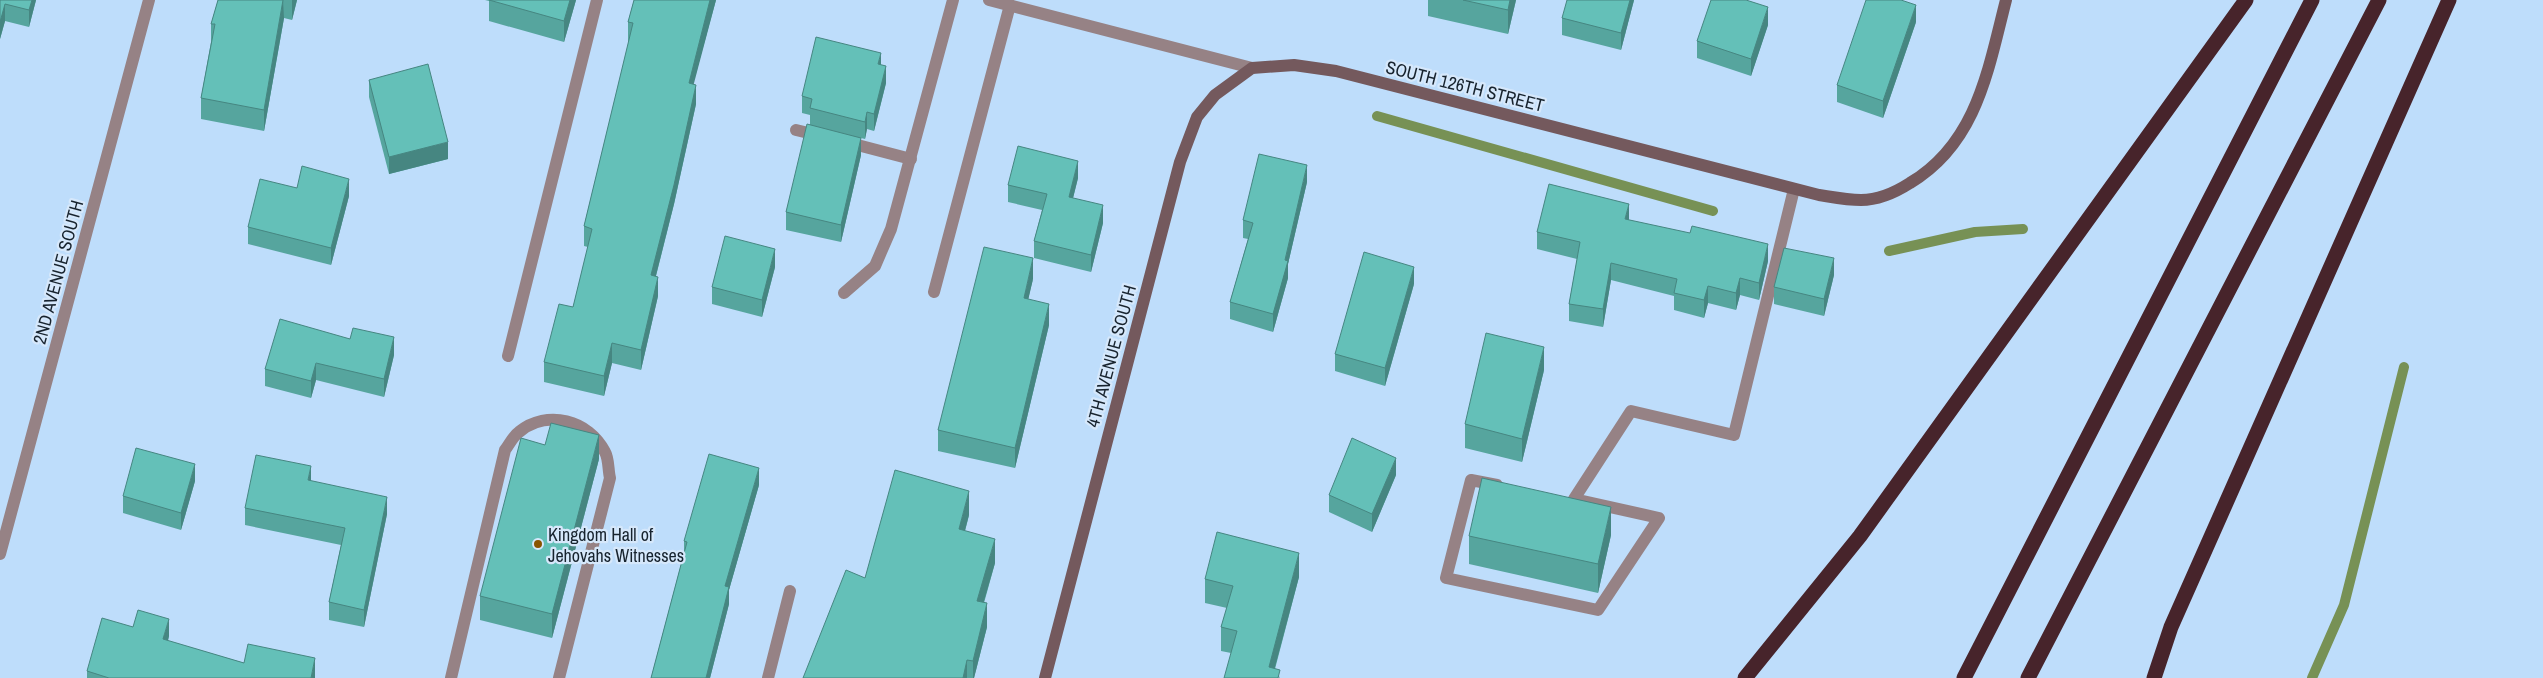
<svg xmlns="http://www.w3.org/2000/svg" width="2543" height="678" viewBox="0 0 2543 678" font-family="'Archivo Narrow',sans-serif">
  <rect width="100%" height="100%" fill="#beddfb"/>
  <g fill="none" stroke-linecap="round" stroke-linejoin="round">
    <g stroke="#779155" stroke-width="10">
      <path d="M 1377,116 L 1713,211"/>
      <path d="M 1889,251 L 1975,232 L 2023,229"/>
      <path d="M 2312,678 L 2344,605 L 2404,367"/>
    </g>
    <g stroke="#968285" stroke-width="12">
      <path d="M 796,130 L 821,136"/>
      <path d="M 846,142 L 911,159"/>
      <path d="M 934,292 L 1010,5"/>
      <path d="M 844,293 L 875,266 L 891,229 L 953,0"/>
      <path d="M 508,356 L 597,0"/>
      <path d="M 1497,485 L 1471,480 L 1446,578 L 1598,610 L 1659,518 L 1574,499 L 1631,411 L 1734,435 L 1794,189"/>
      <path d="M 451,678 L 505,450 C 509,445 513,436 519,432 C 547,409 589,420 605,452 C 609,459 608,470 610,478 L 559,678"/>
      <path d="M 768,678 L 790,591"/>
    </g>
    <g stroke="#968285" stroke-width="12">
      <path d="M 989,0 L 1252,68"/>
      <path d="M 0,554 L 149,0"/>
    </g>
    <path stroke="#74595d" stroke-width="12" d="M 1045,678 L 1180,162 L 1197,117 L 1215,95 L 1252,68 L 1294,65 L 1336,71 L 1819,195 C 1832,197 1847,200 1861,200 C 1878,200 1896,192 1910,183 C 1977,143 1988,70 2006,0"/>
    <g stroke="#47242b" stroke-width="15">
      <path d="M 1745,678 L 1860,536 L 2246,0"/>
      <path d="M 1964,678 L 2312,0"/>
      <path d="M 2028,678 L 2379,0"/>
      <path d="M 2154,678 L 2171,627 L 2449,0"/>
    </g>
  </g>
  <g fill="#56a59e">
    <path d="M 0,0 L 36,0 L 29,27 L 5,21 L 0,39 Z"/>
    <path d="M 218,0 L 297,0 L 292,20 L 284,18 L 264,131 L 201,119 L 201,98 L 211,42 L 211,24 Z"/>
    <path d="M 485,0 L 576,0 L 564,42 L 489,21 L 489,1 Z"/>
    <path d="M 634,0 L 716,0 L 693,84 L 696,104 L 674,204 L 656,276 L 658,296 L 641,370 L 612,363 L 604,396 L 544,382 L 544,362 L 573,307 L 588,247 L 584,246 L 584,226 L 629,42 L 628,41 L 628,22 Z"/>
    <path d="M 1428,0 L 1516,0 L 1508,34 L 1428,16 Z"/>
    <path d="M 1634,0 L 1621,50 L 1562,35 L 1562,18 Z"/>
    <path d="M 1916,22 L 1883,118 L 1837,102 L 1837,85 Z"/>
    <path d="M 1768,25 L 1751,76 L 1697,58 L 1697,41 Z"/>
    <path d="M 881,65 L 886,83 L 874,131 L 867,129 L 865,139 L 861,138 L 861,155 L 841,242 L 786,230 L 786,212 L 810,125 L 810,115 L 802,113 L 802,96 Z"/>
    <path d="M 369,80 L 448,159 L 389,174 L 369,97 Z"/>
    <path d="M 1078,178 L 1073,198 L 1103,223 L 1091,272 L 1034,258 L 1034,241 L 1042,210 L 1008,202 L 1008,185 Z"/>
    <path d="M 1307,182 L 1288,264 L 1288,278 L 1273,332 L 1230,319 L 1230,302 L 1248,239 L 1243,238 L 1243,220 Z"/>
    <path d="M 297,188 L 349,196 L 331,265 L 248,244 L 248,227 Z"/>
    <path d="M 1629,220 L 1768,261 L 1759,300 L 1740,295 L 1736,310 L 1708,303 L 1704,318 L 1674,310 L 1674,296 L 1611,280 L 1603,327 L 1569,321 L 1569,304 L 1577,259 L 1537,249 L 1537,232 Z"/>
    <path d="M 775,267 L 762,317 L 712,304 L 712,287 Z"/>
    <path d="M 1834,275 L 1824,316 L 1774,304 L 1774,287 Z"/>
    <path d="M 1033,279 L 1028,299 L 1049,325 L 1015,468 L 938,451 L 938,430 Z"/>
    <path d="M 1414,284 L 1385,386 L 1335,371 L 1335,354 Z"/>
    <path d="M 394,355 L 384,397 L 316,380 L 311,398 L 265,386 L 265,369 Z"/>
    <path d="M 1544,370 L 1522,462 L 1465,448 L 1465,424 Z"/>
    <path d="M 599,459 L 552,638 L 480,620 L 480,596 Z"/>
    <path d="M 1396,475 L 1372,532 L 1329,512 L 1329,495 Z"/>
    <path d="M 195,481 L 181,530 L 123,513 L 123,496 Z"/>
    <path d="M 311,481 L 387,514 L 364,627 L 329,620 L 329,602 L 341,545 L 245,525 L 245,508 Z"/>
    <path d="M 759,485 L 729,590 L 729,604 L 710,678 L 651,678 L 684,553 L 684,541 Z"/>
    <path d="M 969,515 L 965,531 L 995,563 L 984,603 L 987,627 L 974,678 L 803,678 L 865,578 Z"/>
    <path d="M 1611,535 L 1598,593 L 1469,564 L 1469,536 Z"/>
    <path d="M 1299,577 L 1275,669 L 1280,678 L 1231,653 L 1221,651 L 1221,627 L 1227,608 L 1205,603 L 1205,579 Z"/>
    <path d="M 133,627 L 169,636 L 168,641 L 244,663 L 315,675 L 315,678 L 87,678 L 87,671 Z"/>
  </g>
  <g fill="#468681">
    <path d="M 32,0 L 36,0 L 29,27 L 29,10 Z"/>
    <path d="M 283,0 L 284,18 L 264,131 L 264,110 Z"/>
    <path d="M 292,0 L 297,0 L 292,20 Z"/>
    <path d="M 570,0 L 576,0 L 564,42 L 564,21 Z"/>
    <path d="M 710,0 L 716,0 L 689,102 L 689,83 Z"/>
    <path d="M 1510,0 L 1516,0 L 1508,34 L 1508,10 Z"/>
    <path d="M 1630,0 L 1634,0 L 1621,50 L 1621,33 Z"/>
    <path d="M 5,4 L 5,21 L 0,39 L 0,22 Z"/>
    <path d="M 1916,5 L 1916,22 L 1883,118 L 1883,101 Z"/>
    <path d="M 1768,7 L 1768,25 L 1751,76 L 1751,59 Z"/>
    <path d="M 881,53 L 881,70 L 878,64 Z"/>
    <path d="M 886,66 L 886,83 L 874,131 L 874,114 Z"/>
    <path d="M 696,85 L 696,104 L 674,204 L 651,295 L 651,275 Z"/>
    <path d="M 867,112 L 867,129 L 865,139 L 865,122 Z"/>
    <path d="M 861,138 L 861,155 L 841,242 L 841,225 Z"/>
    <path d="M 448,142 L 448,159 L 389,174 L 389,157 Z"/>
    <path d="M 1078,161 L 1078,178 L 1069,214 L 1069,197 Z"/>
    <path d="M 1307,165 L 1307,182 L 1288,264 L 1288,278 L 1273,332 L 1273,314 Z"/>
    <path d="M 349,179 L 349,196 L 331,265 L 331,248 Z"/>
    <path d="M 1629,204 L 1629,221 L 1625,219 Z"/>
    <path d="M 1103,205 L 1103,223 L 1091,272 L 1091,255 Z"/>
    <path d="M 1768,244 L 1768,261 L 1759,300 L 1759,283 Z"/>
    <path d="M 775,249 L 775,267 L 762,317 L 762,300 Z"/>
    <path d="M 1033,258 L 1033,279 L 1024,318 L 1024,298 Z"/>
    <path d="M 1834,258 L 1834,275 L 1824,316 L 1824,299 Z"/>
    <path d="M 1611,263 L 1611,280 L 1603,327 L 1603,309 Z"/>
    <path d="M 1414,267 L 1414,284 L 1385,386 L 1385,368 Z"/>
    <path d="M 658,277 L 658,296 L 641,370 L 641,350 Z"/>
    <path d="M 1740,278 L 1740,295 L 1736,310 L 1736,293 Z"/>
    <path d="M 1708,286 L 1708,303 L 1704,318 L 1704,300 Z"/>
    <path d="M 1049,304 L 1049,325 L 1015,468 L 1015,448 Z"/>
    <path d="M 394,337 L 394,355 L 384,397 L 384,379 Z"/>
    <path d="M 612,343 L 612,363 L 604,396 L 604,376 Z"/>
    <path d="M 1544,347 L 1544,370 L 1522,462 L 1522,439 Z"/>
    <path d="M 316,363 L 316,380 L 311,398 L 311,381 Z"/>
    <path d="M 599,435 L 599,459 L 552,638 L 552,614 Z"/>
    <path d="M 1396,458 L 1396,475 L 1372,532 L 1372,514 Z"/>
    <path d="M 195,464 L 195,481 L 181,530 L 181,513 Z"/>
    <path d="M 311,466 L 311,483 L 308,480 Z"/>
    <path d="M 759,468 L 759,485 L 729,590 L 729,604 L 710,678 L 706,678 L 725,586 Z"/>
    <path d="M 969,491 L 969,515 L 959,553 L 959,529 Z"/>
    <path d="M 387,497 L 387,514 L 364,627 L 364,610 Z"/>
    <path d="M 1611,507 L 1611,535 L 1598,593 L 1598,564 Z"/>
    <path d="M 995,539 L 995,563 L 977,625 L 977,601 Z"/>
    <path d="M 1299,553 L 1299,577 L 1272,678 L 1269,667 Z"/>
    <path d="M 987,603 L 987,627 L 974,678 L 973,678 L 973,661 Z"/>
    <path d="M 169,619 L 169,636 L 163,657 L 163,639 Z"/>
    <path d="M 315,658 L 315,678 L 311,678 Z"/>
    <path d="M 967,660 L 967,678 L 963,678 Z"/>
  </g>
  <g fill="#64c0b8" stroke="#468681">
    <path d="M 0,0 L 32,0 L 29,10 L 5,4 L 0,22 Z"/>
    <path d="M 218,0 L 283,0 L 264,110 L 201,98 L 215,24 L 211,24 Z"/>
    <path d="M 489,0 L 570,0 L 564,21 Z"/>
    <path d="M 634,0 L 710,0 L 689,83 L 696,85 L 674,185 L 651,275 L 658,277 L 641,350 L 612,343 L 604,376 L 544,362 L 559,304 L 573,307 L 592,229 L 584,226 L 633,23 L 628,22 Z"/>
    <path d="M 1463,0 L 1510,0 L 1508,10 Z"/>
    <path d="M 1567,0 L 1630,0 L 1621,33 L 1562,18 Z"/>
    <path d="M 1711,0 L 1746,0 L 1768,7 L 1751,59 L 1697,41 Z"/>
    <path d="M 1866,0 L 1901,0 L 1916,5 L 1883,101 L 1837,85 Z"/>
    <path d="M 816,37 L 881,53 L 878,64 L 886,66 L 874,114 L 867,112 L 865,122 L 810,108 L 812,99 L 802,96 Z"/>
    <path d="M 428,64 L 448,142 L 389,157 L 369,80 Z"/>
    <path d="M 807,124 L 861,138 L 841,225 L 786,212 Z"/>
    <path d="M 1018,146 L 1078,161 L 1069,197 L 1103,205 L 1091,255 L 1034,241 L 1047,194 L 1008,185 Z"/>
    <path d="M 1259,154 L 1307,165 L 1285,260 L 1288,261 L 1273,314 L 1230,302 L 1253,223 L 1243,220 Z"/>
    <path d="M 302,166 L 349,179 L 331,248 L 248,227 L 260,179 L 297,188 Z"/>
    <path d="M 1549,184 L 1629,204 L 1625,219 L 1690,233 L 1692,226 L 1768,244 L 1759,283 L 1740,278 L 1736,293 L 1708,286 L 1704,300 L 1674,293 L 1677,279 L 1611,263 L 1603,309 L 1569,304 L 1580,242 L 1537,232 Z"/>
    <path d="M 725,236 L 775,249 L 762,300 L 712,287 Z"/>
    <path d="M 984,247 L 1033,258 L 1024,298 L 1049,304 L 1015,448 L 938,430 Z"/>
    <path d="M 1784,248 L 1834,258 L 1824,299 L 1774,287 Z"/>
    <path d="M 1364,252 L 1414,267 L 1385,368 L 1335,354 Z"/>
    <path d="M 280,319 L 350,339 L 353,328 L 394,337 L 384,379 L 316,363 L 311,381 L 265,369 Z"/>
    <path d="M 1486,333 L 1544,347 L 1522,439 L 1465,424 Z"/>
    <path d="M 551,423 L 599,435 L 552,614 L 480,596 L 521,438 L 545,445 Z"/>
    <path d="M 1352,438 L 1396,458 L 1372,514 L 1329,495 Z"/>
    <path d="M 136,448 L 195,464 L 181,513 L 123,496 Z"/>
    <path d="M 709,454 L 759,468 L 725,586 L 729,587 L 706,678 L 651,678 L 687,542 L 684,541 Z"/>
    <path d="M 256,455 L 311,466 L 308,480 L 387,497 L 364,610 L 329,602 L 345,528 L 245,508 Z"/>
    <path d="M 895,470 L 969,491 L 959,529 L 995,539 L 977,601 L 987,603 L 973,661 L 967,660 L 963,678 L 803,678 L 846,570 L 865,578 Z"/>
    <path d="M 1482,478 L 1611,507 L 1598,564 L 1469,536 Z"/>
    <path d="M 1217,532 L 1299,553 L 1269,667 L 1280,670 L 1278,678 L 1224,678 L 1237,631 L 1221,627 L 1233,586 L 1205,579 Z"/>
    <path d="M 138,610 L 169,619 L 163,639 L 244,663 L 248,644 L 315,658 L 311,678 L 109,678 L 87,671 L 102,618 L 133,627 Z"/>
  </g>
  <circle fill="#895401" stroke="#d6e8fb" stroke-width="2" cx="538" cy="544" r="5"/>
  <g text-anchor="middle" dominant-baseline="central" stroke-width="4.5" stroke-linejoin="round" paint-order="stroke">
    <g font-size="18" fill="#17232e" stroke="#d6e8fb">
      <text transform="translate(1465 86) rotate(14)">SOUTH 126TH STREET</text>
      <text transform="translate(58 272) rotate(-75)">2ND AVENUE SOUTH</text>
      <text transform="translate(1111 356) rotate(-75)">4TH AVENUE SOUTH</text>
    </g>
    <g font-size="18" fill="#17232e" stroke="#d6e8fb" text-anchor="start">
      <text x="548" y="534">Kingdom Hall of<tspan x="548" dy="21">Jehovahs Witnesses</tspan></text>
    </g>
  </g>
</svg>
